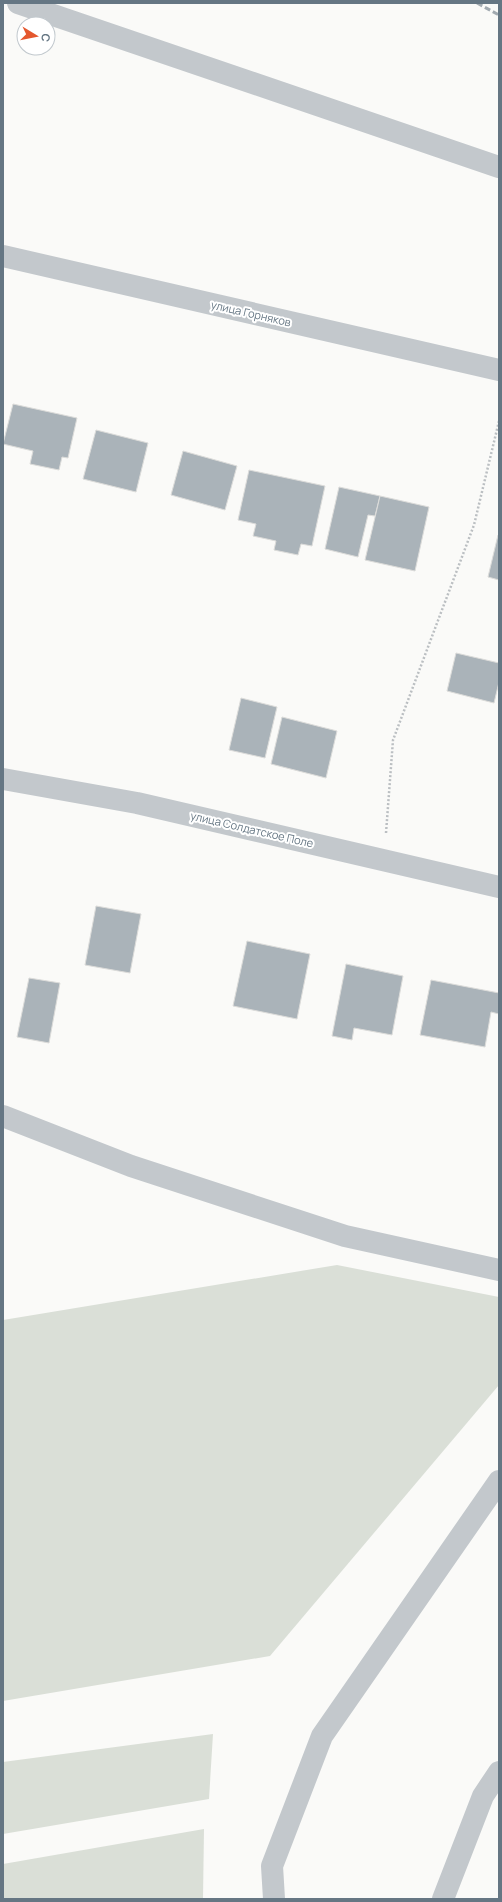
<svg xmlns="http://www.w3.org/2000/svg" width="502" height="1902" viewBox="0 0 502 1902" font-family="Manrope,sans-serif">
  <rect width="100%" height="100%" fill="#fafaf8"/>
  <g fill="#dadfd7">
    <path d="M 337,1265 L 499,1297 L 499,1385 L 270,1656 L 3,1701 L 3,1320 Z"/>
    <path d="M 213,1734 L 209,1799 L 3,1834 L 3,1762 Z"/>
    <path d="M 204,1829 L 203,1899 L 3,1899 L 3,1864 Z"/>
  </g>
  <g fill="#aab3b9" stroke="#dcdcda">
    <path d="M 13,404 L 77,418 L 68,458 L 62,457 L 59,470 L 30,464 L 33,451 L 3,444 Z"/>
    <path d="M 96,430 L 148,443 L 136,492 L 83,479 Z"/>
    <path d="M 183,451 L 237,466 L 225,510 L 171,495 Z"/>
    <path d="M 249,470 L 325,486 L 312,546 L 301,544 L 298,555 L 274,550 L 276,541 L 253,536 L 256,524 L 238,520 Z"/>
    <path d="M 339,487 L 380,496 L 375,516 L 368,515 L 358,557 L 325,549 Z"/>
    <path d="M 380,496 L 429,507 L 415,571 L 365,560 Z"/>
    <path d="M 498,535 L 499,535 L 499,580 L 488,577 Z"/>
    <path d="M 456,653 L 499,663 L 499,682 L 494,703 L 447,691 Z"/>
    <path d="M 241,698 L 277,707 L 265,758 L 229,750 Z"/>
    <path d="M 282,717 L 337,731 L 326,778 L 271,764 Z"/>
    <path d="M 96,906 L 141,914 L 130,973 L 85,965 Z"/>
    <path d="M 247,941 L 310,954 L 297,1019 L 233,1006 Z"/>
    <path d="M 346,964 L 403,976 L 392,1035 L 354,1028 L 352,1040 L 332,1036 Z"/>
    <path d="M 29,978 L 60,983 L 49,1043 L 17,1037 Z"/>
    <path d="M 431,980 L 499,993 L 499,1014 L 491,1012 L 485,1047 L 420,1035 Z"/>
  </g>
  <g fill="none" stroke-linecap="round" stroke-linejoin="round">
    <path stroke="#bbbfc2" stroke-width="2.5" stroke-dasharray="2 2" stroke-linecap="butt" d="M 386,833 L 393,740 L 474,525 L 499,421"/>
    <g stroke="#c3c8cc" stroke-width="22">
      <path d="M 18,3 L 499,167"/>
      <path d="M 3,256 L 499,370"/>
      <path d="M 3,779 L 137,803 L 499,887"/>
      <path d="M 3,1116 L 131,1166 L 345,1236 L 499,1270"/>
      <path d="M 274,1899 L 272,1866 L 322,1736 L 499,1481"/>
      <path d="M 443,1899 L 483,1796 L 499,1772"/>
    </g>
    <path stroke="#a2aab0" stroke-width="3" stroke-dasharray="6 3" stroke-linecap="butt" d="M 477,3 L 499,15"/>
  </g>
  <g text-anchor="middle" dominant-baseline="central" stroke-width="4" stroke-linejoin="round" paint-order="stroke">
    <g font-size="11" fill="#657683" stroke="#fff">
      <text transform="translate(251 313) rotate(13)">улица Горняков</text>
      <text transform="translate(252 829) rotate(13)">улица Солдатское Поле</text>
    </g>
  </g>
  <rect width="502" height="1902" fill="none" stroke="#657683" stroke-width="8"/>
  <g transform="translate(36 36) rotate(100)"><circle r="19" fill="#ffffff" stroke="#c1c8cd"/>
  <path d="M0-3L7 15L0 10L-7 15Z" fill="#e4572e"/>
  <text y="-6" font-size="11" font-weight="bold" text-anchor="middle" fill="#657683">С</text>
  </g>
</svg>
